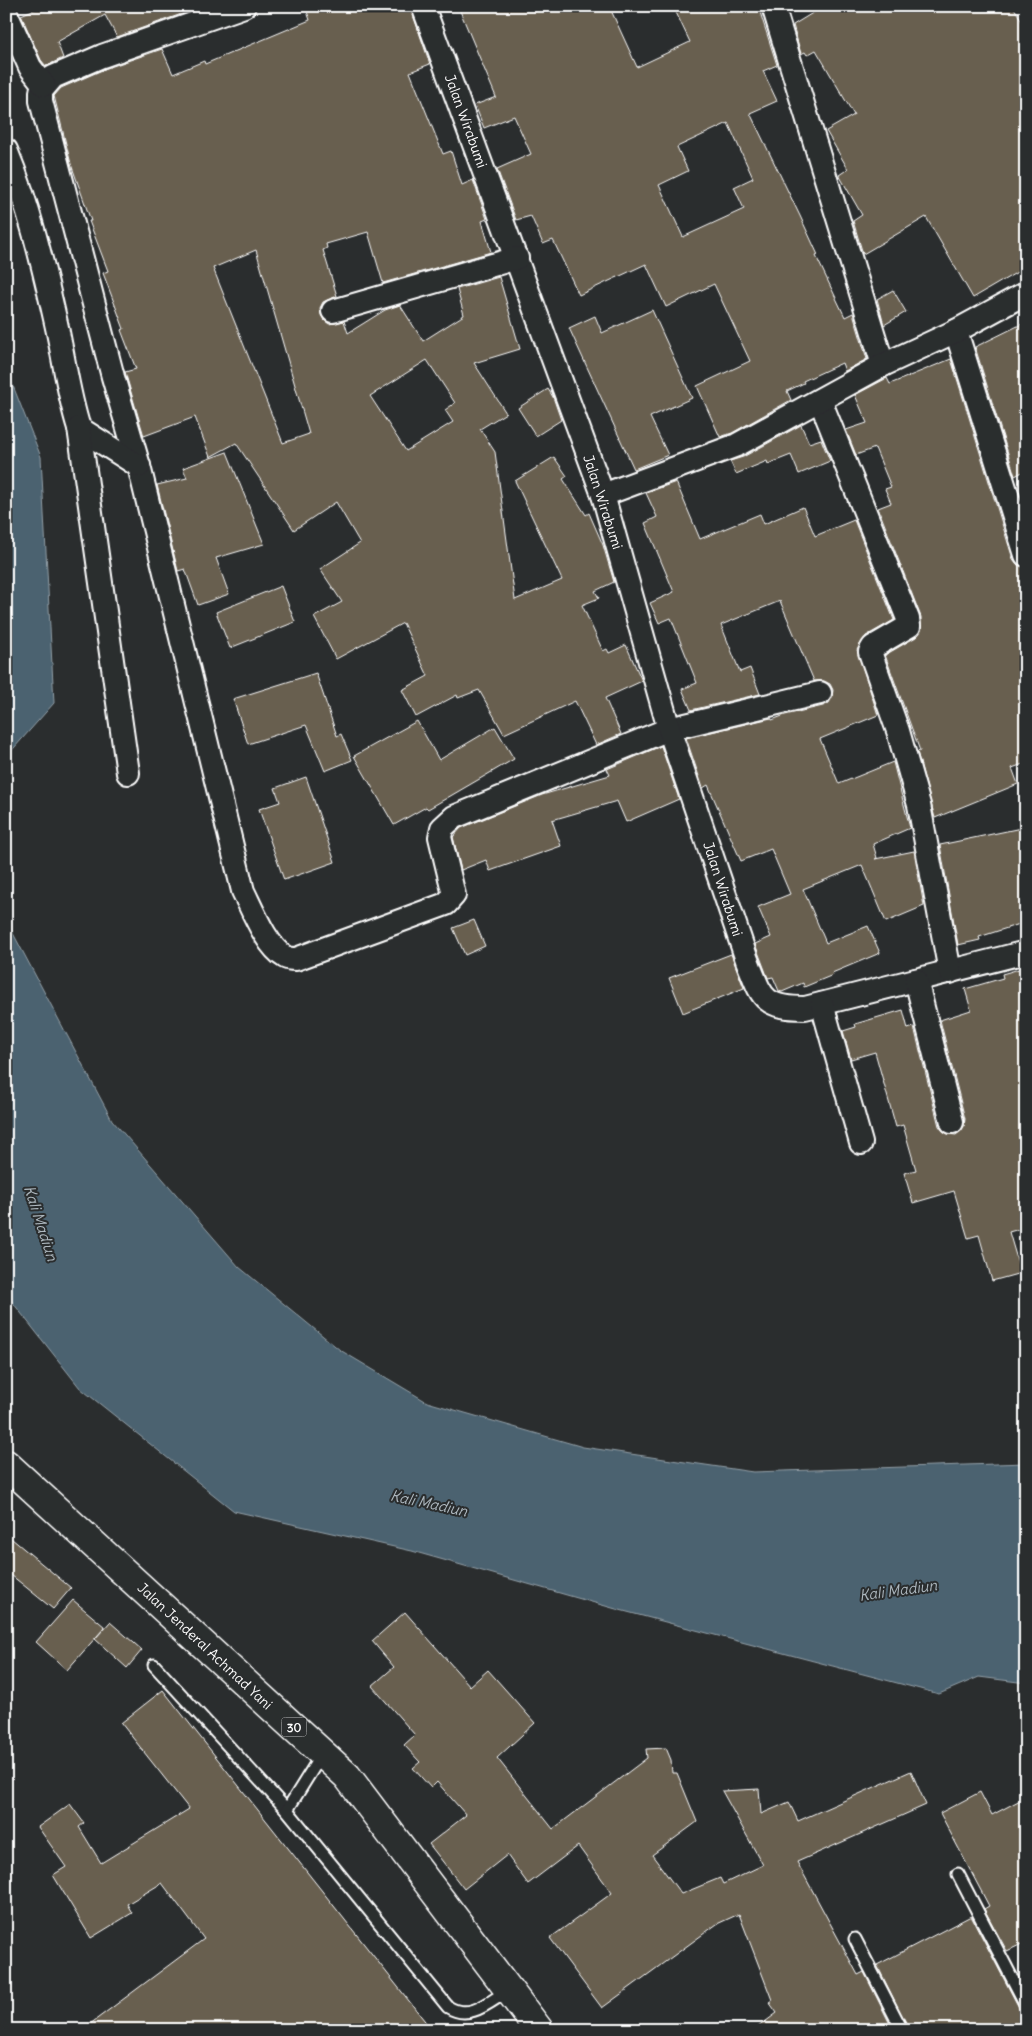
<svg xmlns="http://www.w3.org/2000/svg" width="1032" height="2036" viewBox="0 0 1032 2036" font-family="Delius,sans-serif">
  <rect width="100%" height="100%" fill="#2a2d2e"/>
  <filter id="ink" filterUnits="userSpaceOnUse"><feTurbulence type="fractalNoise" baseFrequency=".02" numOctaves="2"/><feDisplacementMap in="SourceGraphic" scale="10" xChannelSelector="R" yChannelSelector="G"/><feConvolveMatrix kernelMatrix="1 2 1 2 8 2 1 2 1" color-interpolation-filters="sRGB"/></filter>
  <g filter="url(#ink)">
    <g fill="#4c6270" stroke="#94a1a9">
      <path d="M 6,368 L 41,457 L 54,703 L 6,757 Z"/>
      <path d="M 6,920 L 112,1120 L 239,1267 L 340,1350 L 427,1402 L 583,1447 L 753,1472 L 1026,1463 L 1026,1683 L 979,1677 L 939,1694 L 616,1609 L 412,1551 L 234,1511 L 80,1388 L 6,1294 Z"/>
    </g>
    <g fill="#675e4f" stroke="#fff" fill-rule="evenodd">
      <path d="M 42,6 L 204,6 L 117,37 L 105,15 L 57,42 L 63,58 L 46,66 L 41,60 L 21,15 Z"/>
      <path d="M 305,6 L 410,6 L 430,64 L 410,72 L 443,154 L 451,151 L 462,185 L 473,180 L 487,219 L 482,221 L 491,252 L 383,283 L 368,232 L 326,244 L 327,248 L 323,250 L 337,296 L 323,302 L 320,308 L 321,315 L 324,320 L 329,324 L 344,321 L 348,333 L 385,310 L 400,305 L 423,341 L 464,315 L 457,289 L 499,277 L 520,349 L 474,363 L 506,413 L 480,429 L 495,452 L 515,600 L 562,580 L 515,481 L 554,457 L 567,476 L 563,479 L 586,515 L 589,513 L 603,545 L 614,582 L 595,591 L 599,598 L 582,605 L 603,651 L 607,649 L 609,653 L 626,645 L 642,681 L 605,698 L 621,734 L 596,745 L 575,701 L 504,734 L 479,690 L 458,698 L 457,695 L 416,717 L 402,690 L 428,676 L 403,623 L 336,659 L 314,617 L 342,602 L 320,569 L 360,543 L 336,502 L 294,530 L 236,443 L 210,457 L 195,417 L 144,436 L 125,372 L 136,369 L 121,330 L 124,329 L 103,273 L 108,271 L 89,221 L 91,221 L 71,164 L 54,96 L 61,88 L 107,68 L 162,49 L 173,74 L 204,61 L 205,64 L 310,20 ZM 256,250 L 309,434 L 283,443 L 213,268 ZM 427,360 L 455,403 L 445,410 L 453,422 L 406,451 L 370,396 Z"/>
      <path d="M 458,6 L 609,6 L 637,67 L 690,42 L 673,6 L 758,6 L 777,65 L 763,71 L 777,101 L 750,113 L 800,216 L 818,255 L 816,256 L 845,317 L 853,313 L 867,359 L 845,371 L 842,363 L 803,381 L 804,383 L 787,391 L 791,400 L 732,433 L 720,437 L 697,386 L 750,361 L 714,284 L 666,307 L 646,264 L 579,295 L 553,240 L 543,244 L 531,216 L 516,220 L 497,169 L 531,154 L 514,116 L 484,128 L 475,105 L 496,97 ZM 728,123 L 753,178 L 734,187 L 744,209 L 683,237 L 659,185 L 688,171 L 677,147 Z"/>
      <path d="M 824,6 L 1013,6 L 1026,28 L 1026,267 L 973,298 L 926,217 L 863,254 L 853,221 L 862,215 L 839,175 L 848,169 L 826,131 L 854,115 L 816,50 L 807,55 L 805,52 L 801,54 L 793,25 Z"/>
      <path d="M 893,290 L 906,312 L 884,325 L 877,299 Z"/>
      <path d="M 652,310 L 692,398 L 650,417 L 668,455 L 634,469 L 569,328 L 595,316 L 602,333 Z"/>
      <path d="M 1026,322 L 1026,470 L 1015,476 L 975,347 Z"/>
      <path d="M 951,359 L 1013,559 L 1018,565 L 1026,568 L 1026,763 L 1012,768 L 1018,784 L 935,818 L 917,752 L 920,751 L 885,655 L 916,637 L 921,631 L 921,617 L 878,508 L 891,503 L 885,489 L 891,487 L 875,448 L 856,455 L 846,430 L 867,423 L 855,395 L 887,378 L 890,384 Z"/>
      <path d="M 548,389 L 553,397 L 561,420 L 536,436 L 518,408 Z"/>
      <path d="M 801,425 L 809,443 L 821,439 L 830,461 L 799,474 L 791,455 L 768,464 L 767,461 L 736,474 L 730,461 L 743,457 Z"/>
      <path d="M 227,452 L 264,544 L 216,558 L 229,594 L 198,605 L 185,569 L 178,571 L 157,485 L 187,478 L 183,468 Z"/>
      <path d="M 676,482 L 700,539 L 760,514 L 764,524 L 803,507 L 815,536 L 854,520 L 894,620 L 866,636 L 857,650 L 878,715 L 820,739 L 839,784 L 893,762 L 910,828 L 873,844 L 877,858 L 875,859 L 914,851 L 924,906 L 886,922 L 862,865 L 803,889 L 826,943 L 868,926 L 880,953 L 832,973 L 833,975 L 804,987 L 803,983 L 782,992 L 779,991 L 773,977 L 768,978 L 755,944 L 771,937 L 758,907 L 790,894 L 771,849 L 741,861 L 708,785 L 703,788 L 686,738 L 771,718 L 772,720 L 785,715 L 823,706 L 829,703 L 832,697 L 833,690 L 830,684 L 824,681 L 814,681 L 780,601 L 721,625 L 740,672 L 750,668 L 760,694 L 691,710 L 682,689 L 697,683 L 671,618 L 659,623 L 650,603 L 674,592 L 645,523 L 657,517 L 646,493 Z"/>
      <path d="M 281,586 L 295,622 L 230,648 L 216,612 Z"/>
      <path d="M 316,673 L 337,736 L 341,734 L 352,760 L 325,771 L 306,725 L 248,744 L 233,699 Z"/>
      <path d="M 417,721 L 439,760 L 495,727 L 514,759 L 428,809 L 426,807 L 394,825 L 354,756 Z"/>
      <path d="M 661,746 L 679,799 L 626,822 L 617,801 L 552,820 L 561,846 L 490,871 L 486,860 L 461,870 L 453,837 L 461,828 L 542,795 L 610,775 L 607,769 Z"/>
      <path d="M 306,777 L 335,862 L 284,880 L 259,809 L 280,802 L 275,788 Z"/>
      <path d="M 1026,827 L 1026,922 L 979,937 L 980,940 L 958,945 L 940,845 Z"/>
      <path d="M 474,920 L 485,946 L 465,955 L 453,928 Z"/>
      <path d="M 731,954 L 744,988 L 683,1013 L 669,978 Z"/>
      <path d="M 1026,967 L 1026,1227 L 1009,1232 L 1021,1273 L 992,1281 L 979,1235 L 968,1238 L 954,1191 L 913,1203 L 904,1173 L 916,1170 L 903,1125 L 896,1127 L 875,1052 L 851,1059 L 843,1031 L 856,1027 L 855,1024 L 903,1010 L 908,1029 L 914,1027 L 939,1126 L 943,1131 L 948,1134 L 956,1135 L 961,1131 L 964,1126 L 965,1119 L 940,1020 L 971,1010 L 965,989 L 1003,978 L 1002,974 Z"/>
      <path d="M 6,1534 L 71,1588 L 53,1609 L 6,1571 Z"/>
      <path d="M 73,1600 L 105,1627 L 67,1670 L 36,1642 Z"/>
      <path d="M 405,1612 L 470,1686 L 488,1670 L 535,1723 L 497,1758 L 553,1829 L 647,1758 L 646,1749 L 666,1748 L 671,1760 L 672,1773 L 677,1773 L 697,1822 L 652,1855 L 681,1894 L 720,1878 L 723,1884 L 763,1865 L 722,1791 L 759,1789 L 761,1814 L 789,1802 L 798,1821 L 911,1771 L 926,1805 L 797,1862 L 858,1975 L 864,1972 L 893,2030 L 754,2030 L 777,2013 L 769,2002 L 772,2000 L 739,1914 L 717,1924 L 602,2008 L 550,1938 L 612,1893 L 578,1846 L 528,1884 L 507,1855 L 464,1889 L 429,1844 L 466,1815 L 437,1782 L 431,1788 L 413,1768 L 420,1762 L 404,1745 L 415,1735 L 372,1686 L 394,1667 L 372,1641 Z"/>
      <path d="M 110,1622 L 142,1650 L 127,1668 L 95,1639 Z"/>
      <path d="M 163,1690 L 432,2030 L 82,2030 L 204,1939 L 162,1883 L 127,1904 L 132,1913 L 91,1938 L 53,1875 L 66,1867 L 38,1827 L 70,1804 L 84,1823 L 79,1827 L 101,1863 L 189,1809 L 121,1723 Z"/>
      <path d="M 980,1792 L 992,1815 L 1026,1797 L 1026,1942 L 1007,1951 L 984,1909 L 989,1906 L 940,1813 Z"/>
      <path d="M 971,1916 L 1026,2021 L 1026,2030 L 909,2030 L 877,1965 Z"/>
    </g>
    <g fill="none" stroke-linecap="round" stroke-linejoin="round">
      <defs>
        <g id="lane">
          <path d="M 154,1665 L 287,1810"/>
          <path d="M 322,1754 L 287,1810 L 448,2007 C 470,2021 489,2002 509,1990"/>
          <path d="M 958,1874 L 1026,2005"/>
          <path d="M 855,1939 L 902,2030"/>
        </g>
        <g id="street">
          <path d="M 244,6 L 102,56 L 53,77 L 41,91 L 41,101 L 113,377 L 139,466 L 243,891 C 252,909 267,947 285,957 C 288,959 292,959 296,959 L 446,904 L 454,895 L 440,837 L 442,828 L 454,817 L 669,729 L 820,693"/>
          <path d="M 423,6 L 603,495 L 669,729 L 747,960 C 762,997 762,1008 805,1008 L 1026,952"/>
          <path d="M 773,6 L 883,365"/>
          <path d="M 6,13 L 30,67 L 44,85"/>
          <path d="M 6,150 C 29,205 43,265 56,323 C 64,358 68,394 79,428 L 139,466"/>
          <path d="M 333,311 L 517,258"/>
          <path d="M 956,331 L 1026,555"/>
          <path d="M 820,400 L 908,619 L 909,626 L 873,647 L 870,652 L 898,731 L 919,805 L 950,972"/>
          <path d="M 79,428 L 128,773"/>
          <path d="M 603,495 L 737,445 L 883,365 L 956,331 L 1026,293"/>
          <path d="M 916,980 L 952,1122"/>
          <path d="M 822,1004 L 861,1143"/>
        </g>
        <path id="highway" d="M 6,1464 L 347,1776 L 539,2030"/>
      </defs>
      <use href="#lane" stroke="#fff" stroke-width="15"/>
      <use href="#street" stroke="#fff" stroke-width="26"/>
      <use href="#highway" stroke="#fff" stroke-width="31"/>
      <use href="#lane" stroke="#2a2d2e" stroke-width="11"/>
      <use href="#street" stroke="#2a2d2e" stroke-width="22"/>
      <use href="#highway" stroke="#2a2d2e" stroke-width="28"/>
    </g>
  </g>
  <g text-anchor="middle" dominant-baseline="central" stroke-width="4" stroke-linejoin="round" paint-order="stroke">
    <rect fill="#2a2d2e" stroke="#bfc0c0" stroke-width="1" x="281.5" y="1717.5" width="25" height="19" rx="4"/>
    <g font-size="12" font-weight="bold" fill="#fff">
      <text x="294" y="1727">30</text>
    </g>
    <g font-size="14" fill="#fff" stroke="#2a2d2e">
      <text transform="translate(466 121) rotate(70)">Jalan Wirabumi</text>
      <text transform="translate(603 502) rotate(72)">Jalan Wirabumi</text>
      <text transform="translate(723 889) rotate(72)">Jalan Wirabumi</text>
      <text transform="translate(205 1646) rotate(43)">Jalan Jenderal Achmad Yani</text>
    </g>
    <g font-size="15" font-style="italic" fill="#aeb8bf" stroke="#2a2d2e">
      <text transform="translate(41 1223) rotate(72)">Kali Madiun</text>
      <text transform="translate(429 1503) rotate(12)">Kali Madiun</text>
      <text transform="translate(898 1590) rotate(-8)">Kali Madiun</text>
    </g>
  </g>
  <rect width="1032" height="2036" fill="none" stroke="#2a2d2e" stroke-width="25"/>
  <rect x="12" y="12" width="1007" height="2011" fill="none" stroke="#fff" stroke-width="2" filter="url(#ink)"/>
</svg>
